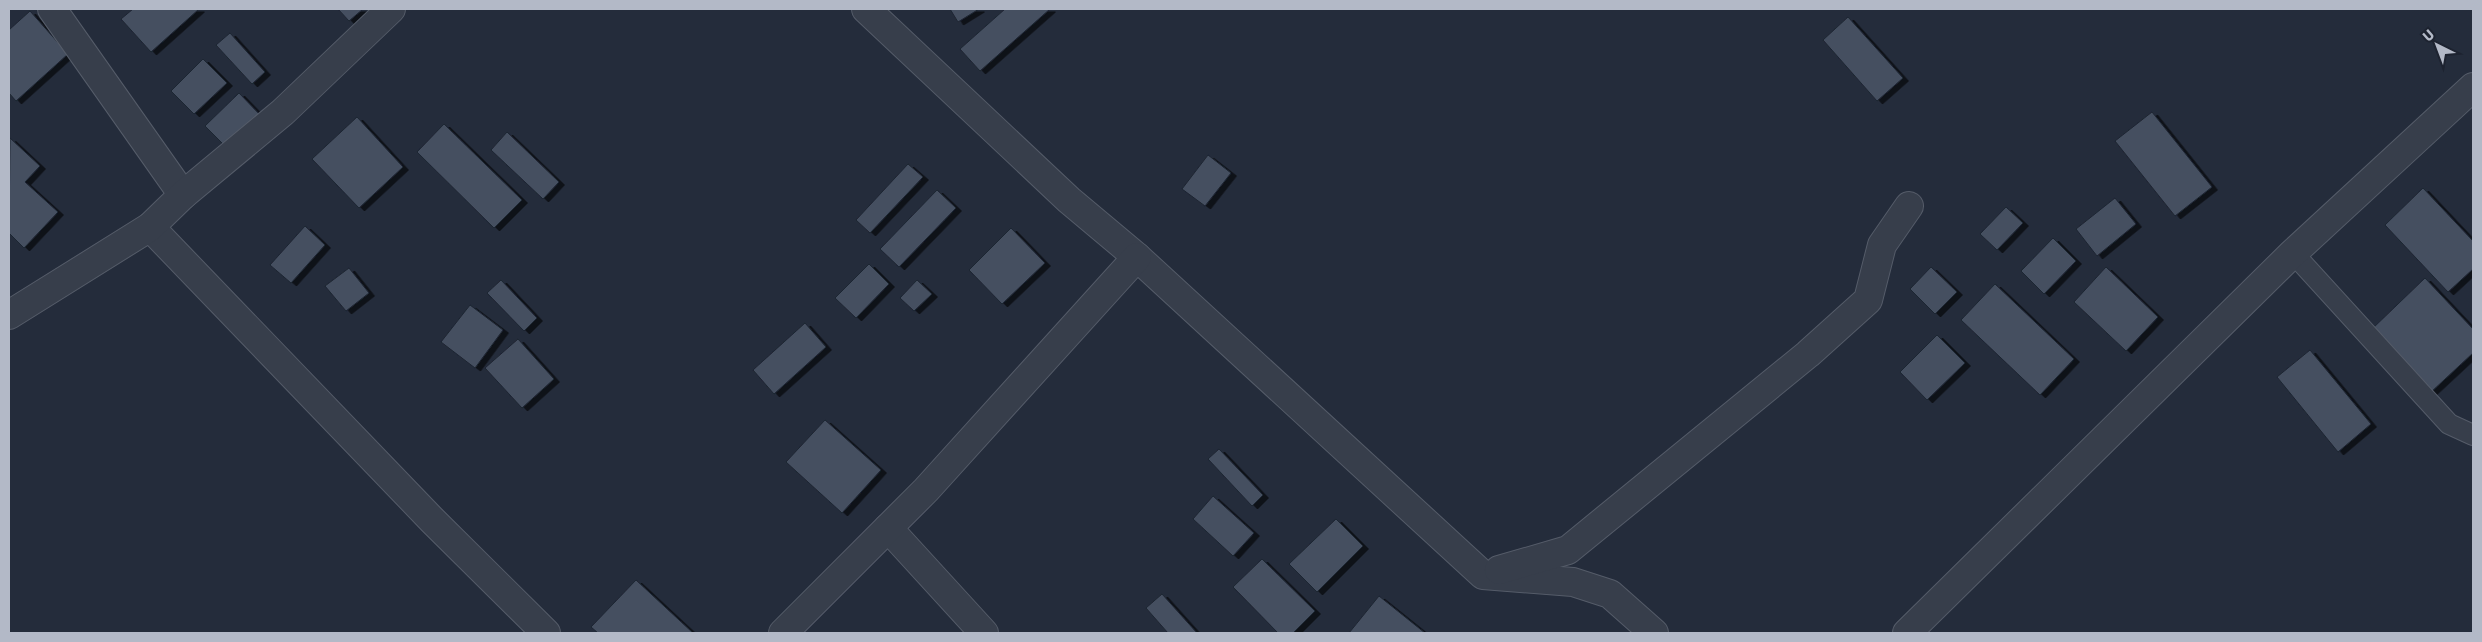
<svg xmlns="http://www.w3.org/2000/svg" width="2482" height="642" viewBox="0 0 2482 642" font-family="Jost,sans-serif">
  <defs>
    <filter id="shadow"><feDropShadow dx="5.5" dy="3" stdDeviation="0" flood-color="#0009"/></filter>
  </defs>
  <rect width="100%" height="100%" fill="#242c3b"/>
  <g fill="#454f60" stroke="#1e2532" filter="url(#shadow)">
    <path d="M 133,9 L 199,9 L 151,52 L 121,19 Z"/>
    <path d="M 338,9 L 363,9 L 349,21 Z"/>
    <path d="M 950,9 L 979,9 L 958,22 Z"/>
    <path d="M 1005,9 L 1050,9 L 980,71 L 960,49 Z"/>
    <path d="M 30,11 L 68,54 L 16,101 L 9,93 L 9,30 Z"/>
    <path d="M 1848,17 L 1903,78 L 1877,101 L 1823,40 Z"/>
    <path d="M 230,33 L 265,72 L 252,84 L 216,45 Z"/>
    <path d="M 203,59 L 227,83 L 194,114 L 171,91 Z"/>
    <path d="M 239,93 L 263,118 L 230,151 L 205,126 Z"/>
    <path d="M 2152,112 L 2212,187 L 2175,216 L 2115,141 Z"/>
    <path d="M 357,117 L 403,167 L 359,208 L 312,159 Z"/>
    <path d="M 444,124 L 522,200 L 494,228 L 417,152 Z"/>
    <path d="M 507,132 L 559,182 L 543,199 L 491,150 Z"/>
    <path d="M 10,138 L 40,166 L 25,182 L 58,212 L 24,248 L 9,233 Z"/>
    <path d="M 1208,155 L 1231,173 L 1205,206 L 1182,189 Z"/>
    <path d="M 908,164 L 923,177 L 870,233 L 856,220 Z"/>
    <path d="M 2423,188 L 2473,241 L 2473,269 L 2448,292 L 2385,225 Z"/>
    <path d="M 937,190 L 956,208 L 899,267 L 880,249 Z"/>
    <path d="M 2115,198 L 2136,224 L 2097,256 L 2076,229 Z"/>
    <path d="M 2006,207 L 2023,223 L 1997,250 L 1980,234 Z"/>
    <path d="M 305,226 L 325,245 L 291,283 L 270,265 Z"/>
    <path d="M 1011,228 L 1045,263 L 1002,304 L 969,270 Z"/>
    <path d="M 2053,238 L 2076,261 L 2044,294 L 2021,271 Z"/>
    <path d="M 869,264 L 889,284 L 856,318 L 835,298 Z"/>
    <path d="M 1931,267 L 1957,292 L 1935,314 L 1910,289 Z"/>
    <path d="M 2106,267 L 2158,317 L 2126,351 L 2074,302 Z"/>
    <path d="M 349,268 L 369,293 L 346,311 L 325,286 Z"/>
    <path d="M 2425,278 L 2473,329 L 2473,353 L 2430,393 L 2371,330 Z"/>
    <path d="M 501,280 L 537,318 L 524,331 L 487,293 Z"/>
    <path d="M 917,280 L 932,294 L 914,311 L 900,298 Z"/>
    <path d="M 1995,284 L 2074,359 L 2040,395 L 1961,320 Z"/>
    <path d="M 470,305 L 503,330 L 475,368 L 441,342 Z"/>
    <path d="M 805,323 L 826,347 L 774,394 L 753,370 Z"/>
    <path d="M 1937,335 L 1965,363 L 1927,400 L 1900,372 Z"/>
    <path d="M 518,339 L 554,379 L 522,408 L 485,368 Z"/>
    <path d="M 2310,350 L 2371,424 L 2338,452 L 2277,377 Z"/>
    <path d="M 825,420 L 881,470 L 842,513 L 786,462 Z"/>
    <path d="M 1219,449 L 1263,495 L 1252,506 L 1208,459 Z"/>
    <path d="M 1213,496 L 1254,533 L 1233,556 L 1193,519 Z"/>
    <path d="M 1336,519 L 1363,546 L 1317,592 L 1289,564 Z"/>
    <path d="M 1262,559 L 1315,611 L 1293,633 L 1278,633 L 1233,587 Z"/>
    <path d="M 636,580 L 693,633 L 598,633 L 591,627 Z"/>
    <path d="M 1162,594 L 1197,633 L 1168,633 L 1146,608 Z"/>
    <path d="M 1379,596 L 1425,633 L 1349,633 Z"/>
  </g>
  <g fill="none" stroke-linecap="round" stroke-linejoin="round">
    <defs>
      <path id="lane" d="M 2293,253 L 2449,424 L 2473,435"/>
      <g id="street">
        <path d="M 52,9 L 183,195"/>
        <path d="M 866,9 L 1069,200 L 1137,257 L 1483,575 L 1573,582 L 1610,594 L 1654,633"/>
        <path d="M 150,227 L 432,520 L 546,633"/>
        <path d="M 9,315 L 150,227 L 183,195 L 283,112 L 391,9"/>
        <path d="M 888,528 L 984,633"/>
        <path d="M 1499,570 L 1568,550 L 1808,354 L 1868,300 L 1882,245 L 1909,206"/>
        <path d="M 783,633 L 926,490 L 1137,257"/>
        <path d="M 1907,633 L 2293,253 L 2473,87"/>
      </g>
    </defs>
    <use href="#lane" stroke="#555c69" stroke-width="22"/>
    <use href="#street" stroke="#555c69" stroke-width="30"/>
    <use href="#lane" stroke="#373e4b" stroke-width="20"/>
    <use href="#street" stroke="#373e4b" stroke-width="28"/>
  </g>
  <rect width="2482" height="642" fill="none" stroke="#b3b9c7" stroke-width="20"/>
  <g transform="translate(2437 45) rotate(318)" stroke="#1d2330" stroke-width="4" paint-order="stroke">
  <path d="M0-4L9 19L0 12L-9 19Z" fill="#b3b9c7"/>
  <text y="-8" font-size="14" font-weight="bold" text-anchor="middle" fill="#b3b9c7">U</text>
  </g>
</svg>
